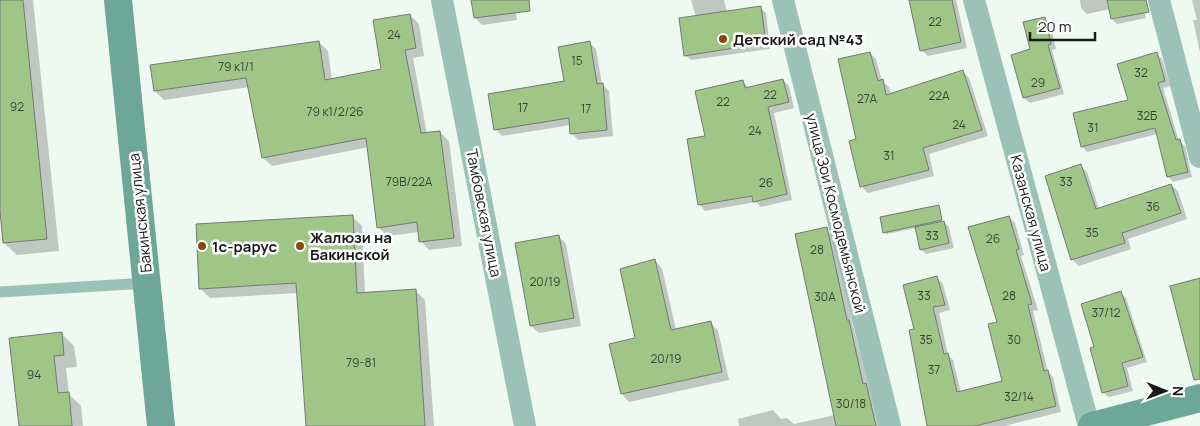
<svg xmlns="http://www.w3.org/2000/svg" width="1200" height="426" viewBox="0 0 1200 426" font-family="Manrope,sans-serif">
  <rect width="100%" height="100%" fill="#eef9f1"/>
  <g fill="#0003">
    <path d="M 0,0 L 33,0 L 59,251 L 17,255 L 4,243 L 0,199 Z"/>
    <path d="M 472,0 L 514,0 L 517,20 L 482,25 L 475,18 Z"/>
    <path d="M 691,0 L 724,0 L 727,13 L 760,8 L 766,13 L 770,49 L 691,60 L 685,55 L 696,17 Z"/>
    <path d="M 906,0 L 956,0 L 967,48 L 928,56 L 921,50 L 911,1 Z"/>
    <path d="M 1080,0 L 1142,0 L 1146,18 L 1117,24 L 1112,19 L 1110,9 L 1087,14 L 1081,8 Z"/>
    <path d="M 1192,0 L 1200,0 L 1200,52 L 1193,20 L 1197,20 Z"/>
    <path d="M 410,15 L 419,24 L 424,56 L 413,58 L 427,134 L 440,132 L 449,141 L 462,246 L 429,250 L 421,241 L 419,232 L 387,236 L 378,227 L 369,147 L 272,166 L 263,158 L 249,87 L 164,100 L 155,91 L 319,42 L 328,51 L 332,80 L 383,70 Z"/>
    <path d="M 1044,18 L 1050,23 L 1056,49 L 1052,50 L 1064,94 L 1030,103 L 1024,98 L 1013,56 L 1031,50 Z"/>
    <path d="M 589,42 L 596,49 L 602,84 L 609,91 L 613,136 L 578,140 L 572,133 L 571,125 L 502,136 L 495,129 L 565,82 Z"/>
    <path d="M 870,53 L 876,59 L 882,81 L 889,87 L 891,95 L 963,72 L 969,78 L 988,136 L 929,154 L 934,176 L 868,193 L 862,187 L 851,142 L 858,140 Z"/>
    <path d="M 1156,54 L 1162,59 L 1170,86 L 1163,88 L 1179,141 L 1185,146 L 1192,177 L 1173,182 L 1168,176 L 1157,134 L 1087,152 L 1082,146 L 1129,101 Z"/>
    <path d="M 783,80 L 789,86 L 794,108 L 774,113 L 792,200 L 761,207 L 756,202 L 705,211 L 699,204 L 706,137 L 743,82 L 749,88 Z"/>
    <path d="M 1081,166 L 1087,172 L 1099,209 L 1171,185 L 1178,191 L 1187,219 L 1128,239 L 1131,249 L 1079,266 L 1072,259 Z"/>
    <path d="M 938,206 L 942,227 L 945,226 L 941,209 L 944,222 L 949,227 L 954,248 L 926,254 L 921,249 L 916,228 L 887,234 L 884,232 Z"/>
    <path d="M 352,216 L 362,226 L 365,294 L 415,290 L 425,300 L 434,426 L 308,426 L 298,293 L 210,298 L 200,288 Z"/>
    <path d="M 1009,217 L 1015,223 L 1024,255 L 1021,256 L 1038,310 L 1033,311 L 1048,372 L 1053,377 L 1061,412 L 1004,426 L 929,426 L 915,330 L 937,278 L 943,284 L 950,310 L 939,313 L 948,355 L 953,360 L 961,393 L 1004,382 L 998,323 Z"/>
    <path d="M 826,229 L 833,236 L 853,326 L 880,426 L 739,426 L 738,419 L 773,410 L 781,419 L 787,418 L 794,424 L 835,415 Z"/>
    <path d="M 558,236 L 566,244 L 581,326 L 539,333 L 531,326 Z"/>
    <path d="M 654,260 L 662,268 L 676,330 L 711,323 L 718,331 L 729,380 L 629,402 L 622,394 Z"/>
    <path d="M 1121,293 L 1126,298 L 1147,362 L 1127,368 L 1133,391 L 1109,397 L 1103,392 L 1096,348 Z"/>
    <path d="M 61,333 L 74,346 L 77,367 L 66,368 L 69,394 L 81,406 L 83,426 L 20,426 Z"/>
  </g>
  <g fill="#9fc687" stroke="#747a71">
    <path d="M 0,0 L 23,0 L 47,239 L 3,243 L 0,211 Z"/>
    <path d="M 471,0 L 529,0 L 530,11 L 474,18 Z"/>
    <path d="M 909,0 L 952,0 L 961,42 L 920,51 Z"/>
    <path d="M 1107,0 L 1146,0 L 1149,12 L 1111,19 Z"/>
    <path d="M 761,6 L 766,43 L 684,56 L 679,18 Z"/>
    <path d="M 410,14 L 416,48 L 405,50 L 421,133 L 440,131 L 454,238 L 419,242 L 417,222 L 377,228 L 366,138 L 262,158 L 246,78 L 154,91 L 150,65 L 319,41 L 325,80 L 381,69 L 373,20 Z"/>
    <path d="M 1045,17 L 1051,44 L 1048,45 L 1060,88 L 1023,98 L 1011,55 L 1030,49 L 1023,22 Z"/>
    <path d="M 590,41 L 597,84 L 603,83 L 607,130 L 570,134 L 569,118 L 494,130 L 488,94 L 564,81 L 558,47 Z"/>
    <path d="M 870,52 L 878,81 L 883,79 L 886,95 L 963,70 L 982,130 L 923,148 L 929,170 L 860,187 L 849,141 L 856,139 L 838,59 Z"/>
    <path d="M 1157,52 L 1165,81 L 1158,83 L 1176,140 L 1180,139 L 1188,172 L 1167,177 L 1155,128 L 1081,147 L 1073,113 L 1128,100 L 1117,64 Z"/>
    <path d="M 783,79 L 789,102 L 768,107 L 787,194 L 753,202 L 752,196 L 698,205 L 687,139 L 705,136 L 695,91 L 743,80 L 745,88 Z"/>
    <path d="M 1081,164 L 1096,209 L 1171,184 L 1181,213 L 1122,233 L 1125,243 L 1071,260 L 1045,176 Z"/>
    <path d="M 939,205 L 942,220 L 883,233 L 880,217 Z"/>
    <path d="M 353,215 L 357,293 L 416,289 L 425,426 L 306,426 L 296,283 L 199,289 L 196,224 Z"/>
    <path d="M 1009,216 L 1019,249 L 1016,250 L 1032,304 L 1028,305 L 1044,371 L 1048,370 L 1056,406 L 975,426 L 927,426 L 909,330 L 914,329 L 903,285 L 937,276 L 945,305 L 933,307 L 944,354 L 948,353 L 957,392 L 1002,381 L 988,324 L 997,322 L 968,227 Z"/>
    <path d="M 944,221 L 949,243 L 920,250 L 915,227 Z"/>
    <path d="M 827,227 L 847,320 L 849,320 L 863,384 L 866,383 L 876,426 L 836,426 L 795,234 Z"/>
    <path d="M 559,235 L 574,318 L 530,326 L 515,243 Z"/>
    <path d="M 655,259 L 671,330 L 711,321 L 722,372 L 621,394 L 609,344 L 635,338 L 620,269 Z"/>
    <path d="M 1200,278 L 1200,379 L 1194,380 L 1170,286 Z"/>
    <path d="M 1121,291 L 1143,357 L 1122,363 L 1128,386 L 1102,393 L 1090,348 L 1094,347 L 1081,304 Z"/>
    <path d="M 62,332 L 64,355 L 54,356 L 58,393 L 69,392 L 72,426 L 19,426 L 9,338 Z"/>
  </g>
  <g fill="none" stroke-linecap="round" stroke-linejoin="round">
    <path stroke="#9cc1b6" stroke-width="11" d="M 0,292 L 147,283"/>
    <g stroke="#9cc1b6" stroke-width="22">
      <path d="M 442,0 L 525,426"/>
      <path d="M 783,0 L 890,426"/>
      <path d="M 974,0 L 1089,426"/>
      <path d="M 1159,0 L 1200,157"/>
    </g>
    <g stroke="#6ea797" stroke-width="28">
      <path d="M 118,0 L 161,426"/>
      <path d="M 1092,426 L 1200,398"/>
    </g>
  </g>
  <g fill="#874612" stroke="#fff" stroke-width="2">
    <circle cx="723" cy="39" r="5"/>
    <circle cx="202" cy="246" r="5"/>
    <circle cx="300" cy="246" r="5"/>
  </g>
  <g text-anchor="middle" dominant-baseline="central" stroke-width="5" stroke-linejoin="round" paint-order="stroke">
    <g font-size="12" fill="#394534">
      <text x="935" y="21">22</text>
      <text x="394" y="34">24</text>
      <text x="577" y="60">15</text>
      <text x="236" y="66">79 к1/1</text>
      <text x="1141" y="72">32</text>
      <text x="1038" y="82">29</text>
      <text x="770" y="94">22</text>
      <text x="939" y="95">22А</text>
      <text x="867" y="98">27А</text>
      <text x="723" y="101">22</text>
      <text x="17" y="106">92</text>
      <text x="523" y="107">17</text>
      <text x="586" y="108">17</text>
      <text x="335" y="111">79 к1/2/26</text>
      <text x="1147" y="115">32Б</text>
      <text x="959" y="124">24</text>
      <text x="1093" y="127">31</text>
      <text x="755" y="130">24</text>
      <text x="889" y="155">31</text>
      <text x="409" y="181">79В/22А</text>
      <text x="1066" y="181">33</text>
      <text x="766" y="182">26</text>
      <text x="1153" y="206">36</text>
      <text x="1092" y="232">35</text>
      <text x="932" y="235">33</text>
      <text x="993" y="238">26</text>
      <text x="817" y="249">28</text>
      <text x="545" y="281">20/19</text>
      <text x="924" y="295">33</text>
      <text x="1009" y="295">28</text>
      <text x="825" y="296">30А</text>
      <text x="1106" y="312">37/12</text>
      <text x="926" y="339">35</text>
      <text x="1014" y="339">30</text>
      <text x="666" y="358">20/19</text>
      <text x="361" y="362">79-81</text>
      <text x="934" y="369">37</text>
      <text x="34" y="374">94</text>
      <text x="1019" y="396">32/14</text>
      <text x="851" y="403">30/18</text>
    </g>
    <g font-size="15" font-weight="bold" fill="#171a18" stroke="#fff" text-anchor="start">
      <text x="733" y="39">Детский сад №43</text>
      <text x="310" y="237">Жалюзи на<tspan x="310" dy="17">Бакинской</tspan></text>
      <text x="212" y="246">1с-рарус</text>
    </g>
    <g font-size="15" fill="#171a18" stroke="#fff">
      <text transform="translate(140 213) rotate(-96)">Бакинская улица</text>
      <text transform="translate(484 213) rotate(79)">Тамбовская улица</text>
      <text transform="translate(836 213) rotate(76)">улица Зои Космодемьянской</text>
      <text transform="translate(1031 213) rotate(75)">Казанская улица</text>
    </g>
  </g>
  <g transform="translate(1165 391) rotate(91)" stroke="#ffffff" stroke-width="4" paint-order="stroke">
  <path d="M0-4L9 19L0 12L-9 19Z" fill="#171a18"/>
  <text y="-8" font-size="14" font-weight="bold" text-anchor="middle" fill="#171a18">N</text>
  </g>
  <path d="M1030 32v8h65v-8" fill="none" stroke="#171a18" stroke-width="2.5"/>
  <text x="1038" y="32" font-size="15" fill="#171a18" stroke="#ffffff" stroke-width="4" paint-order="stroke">20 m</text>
</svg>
